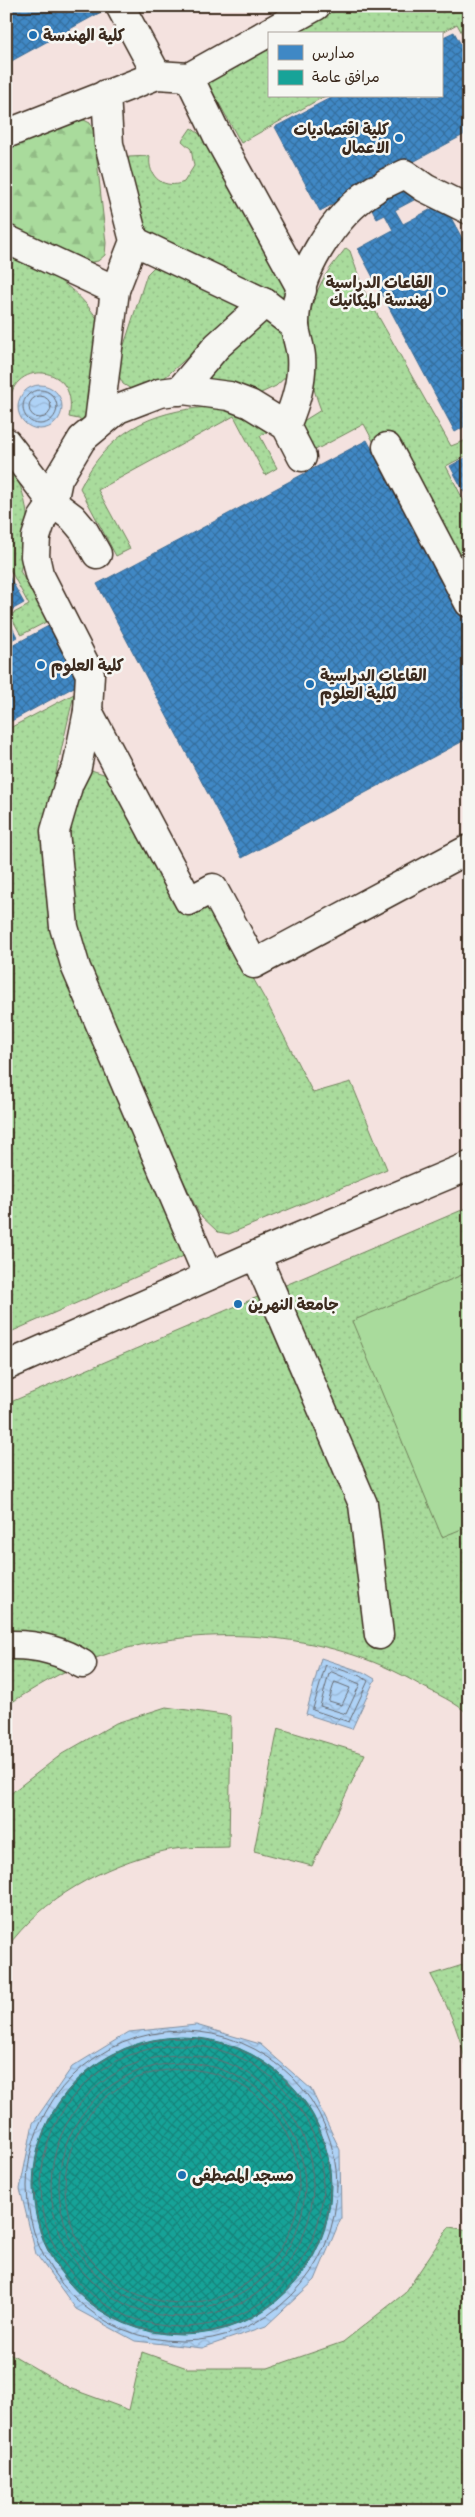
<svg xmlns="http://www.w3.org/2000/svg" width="475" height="2517" viewBox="0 0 475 2517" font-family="'Patrick Hand','Playpen Sans Arabic',sans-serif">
  <defs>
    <pattern id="grass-dots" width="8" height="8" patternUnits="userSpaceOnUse" patternTransform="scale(1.25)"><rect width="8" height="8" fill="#a9db9c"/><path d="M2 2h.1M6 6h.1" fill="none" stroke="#92bc86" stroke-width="1.8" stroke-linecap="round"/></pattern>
    <pattern id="forest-firs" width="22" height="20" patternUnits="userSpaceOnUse" patternTransform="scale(1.25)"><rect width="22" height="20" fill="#a9db9c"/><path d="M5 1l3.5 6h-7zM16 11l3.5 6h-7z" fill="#92bc86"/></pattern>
    <pattern id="water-waves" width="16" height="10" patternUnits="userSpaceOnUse" patternTransform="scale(1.25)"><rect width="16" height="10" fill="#aed2f6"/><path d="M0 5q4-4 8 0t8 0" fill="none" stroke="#97b4d2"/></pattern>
    <pattern id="schools-cross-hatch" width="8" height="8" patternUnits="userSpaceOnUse" patternTransform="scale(1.25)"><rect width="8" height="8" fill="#3f88c5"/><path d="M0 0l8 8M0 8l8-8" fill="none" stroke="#366f9f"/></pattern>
    <pattern id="public-cross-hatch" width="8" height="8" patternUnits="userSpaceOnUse" patternTransform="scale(1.25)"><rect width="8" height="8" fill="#17a398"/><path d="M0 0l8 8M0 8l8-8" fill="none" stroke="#16857b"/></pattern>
  </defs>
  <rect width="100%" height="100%" fill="#f6f6f2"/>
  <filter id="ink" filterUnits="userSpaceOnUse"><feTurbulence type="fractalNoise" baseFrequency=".02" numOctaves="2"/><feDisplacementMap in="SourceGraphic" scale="10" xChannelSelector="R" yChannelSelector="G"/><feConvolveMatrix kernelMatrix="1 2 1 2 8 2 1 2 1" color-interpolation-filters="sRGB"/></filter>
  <g filter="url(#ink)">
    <path fill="#f4e2df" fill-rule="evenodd" d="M 6,6 L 469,6 L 469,2511 L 6,2511 ZM 269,34 L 441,34 L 441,96 L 269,96 Z"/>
    <g fill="url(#grass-dots)" stroke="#72825d">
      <path d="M 336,6 L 469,6 L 469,46 L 457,24 L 439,34 L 286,34 Z"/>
      <path d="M 269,43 L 269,96 L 325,96 L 241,143 L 205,78 Z"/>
      <path d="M 191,128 L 208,140 L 297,293 L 285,306 L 144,238 L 127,166 L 129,157 L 150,156 C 147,178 165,190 184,182 L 194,166 L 191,149 L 182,141 Z"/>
      <path d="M 346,248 L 350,251 L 363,289 L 451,446 L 469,439 L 469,454 L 446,466 L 469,511 L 469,623 L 364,424 L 306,455 L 292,428 L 321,410 C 304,366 300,318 325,276 C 331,266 339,257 346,248 Z"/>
      <path d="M 6,253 C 51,274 75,283 102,326 L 90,399 L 83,420 L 69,417 C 82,360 1,357 10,415 L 6,418 Z"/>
      <path d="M 164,265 L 244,307 L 163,379 L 136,392 L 123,384 L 116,370 L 147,274 L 154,267 Z"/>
      <path d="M 265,318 L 291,330 L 290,373 L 276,386 L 259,394 L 222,389 L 208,377 L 209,362 Z"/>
      <path d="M 209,407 L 234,411 L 272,429 L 260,436 L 277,468 L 265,475 L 234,416 L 98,490 L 130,549 L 116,556 L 80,488 C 107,433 149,411 209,407 Z"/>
      <path d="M 6,459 C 31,497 32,529 20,571 L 48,621 L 21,635 L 10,615 L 29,605 L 6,562 Z"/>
      <path d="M 74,694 L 56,773 L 47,903 L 155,1172 L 186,1255 L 6,1334 L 6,730 Z"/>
      <path d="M 88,769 L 110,776 L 189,914 L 212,905 L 267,1003 L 313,1093 L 351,1082 L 387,1169 L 229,1234 L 218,1232 L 199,1214 L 88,974 L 72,925 L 70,803 Z"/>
      <path d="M 469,1207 L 469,1715 C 456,1702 436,1694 420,1685 C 327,1629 194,1621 93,1659 C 62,1671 34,1688 6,1706 L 6,1404 Z"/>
      <path d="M 166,1707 L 231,1716 L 229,1847 C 208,1848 184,1846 164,1851 C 104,1865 42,1898 6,1949 L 6,1797 L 62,1754 L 116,1723 Z"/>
      <path d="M 278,1728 L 365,1754 L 312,1866 L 254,1851 Z"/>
      <path d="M 469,1963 L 469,2080 C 463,2040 450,2010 431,1975 Z"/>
      <path d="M 449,2227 L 469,2230 L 469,2511 L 6,2511 L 6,2351 L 69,2388 L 129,2410 L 142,2352 L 187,2368 L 268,2368 L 343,2342 L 405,2293 Z"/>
    </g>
    <path fill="url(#forest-firs)" stroke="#72825d" d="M 82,119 L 90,123 L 94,132 L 106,243 L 105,255 L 98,261 L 87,263 L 6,233 L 6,143 Z"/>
    <path fill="#a9db9c" stroke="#72825d" d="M 469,1272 L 469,1526 L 442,1537 L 352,1321 Z"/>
    <g fill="url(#water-waves)" stroke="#808fa0" fill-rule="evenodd">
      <circle cx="40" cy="407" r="22"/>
      <path d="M 321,1658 L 363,1672 L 375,1679 L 352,1729 L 306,1714 Z"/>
      <path d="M 196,2025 L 260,2044 L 311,2089 L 340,2150 L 341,2218 L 315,2280 L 266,2326 L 202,2348 L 135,2341 L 76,2309 L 36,2254 L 20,2189 L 33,2123 L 72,2067 L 129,2032 ZM 192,2073 L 237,2087 L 273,2118 L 293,2161 L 294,2208 L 275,2252 L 241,2284 L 196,2299 L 149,2295 L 108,2272 L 79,2234 L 69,2188 L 78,2142 L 105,2103 L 145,2078 Z"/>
    </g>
    <g fill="url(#schools-cross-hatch)" stroke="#3e6c93">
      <path d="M 6,6 L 112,6 L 6,64 Z"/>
      <path d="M 454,32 L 469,59 L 469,132 L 383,178 L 404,182 L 414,200 L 395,210 L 403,224 L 443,203 L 469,251 L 469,424 L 455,432 L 358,249 L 393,230 L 385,215 L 377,219 L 368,201 L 372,183 L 320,211 L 275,127 L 334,96 L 441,96 L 441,38 Z"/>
      <path d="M 367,440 L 469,630 L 469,738 L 242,858 L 97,584 Z"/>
      <path d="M 469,456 L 469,501 L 450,466 Z"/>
      <path d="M 6,571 L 24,603 L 6,613 Z"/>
      <path d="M 9,621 L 17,637 L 6,643 L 6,623 Z"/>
      <path d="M 54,623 L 85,681 L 6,724 L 6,649 Z"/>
    </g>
    <circle fill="url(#public-cross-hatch)" stroke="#227f73" cx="182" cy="2186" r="149"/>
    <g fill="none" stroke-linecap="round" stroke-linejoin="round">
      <g stroke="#696d74" stroke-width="1">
        <circle cx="40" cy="407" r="17"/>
        <circle cx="40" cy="407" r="11"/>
        <path d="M 326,1665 L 361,1676 L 368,1681 L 349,1722 L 313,1710 Z"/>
        <path d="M 332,1672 L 360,1684 L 346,1714 L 320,1706 L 329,1674 Z"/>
        <path d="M 335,1682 L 350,1688 L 342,1705 L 329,1701 Z"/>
        <circle cx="182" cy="2186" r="155"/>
        <circle cx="182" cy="2186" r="148"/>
        <circle cx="182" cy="2186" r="141"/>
        <circle cx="182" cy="2186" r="131"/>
        <circle cx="182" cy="2186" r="123"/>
        <circle cx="182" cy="2186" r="117"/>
      </g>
      <defs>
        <g id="minor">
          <path d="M 120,6 L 157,75"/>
          <path d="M 189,77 L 219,139 L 302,290"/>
          <path d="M 189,77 L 316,6"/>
          <path d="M 6,134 L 157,75 L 189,77"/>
          <path d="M 386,183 L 405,174 L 425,188 L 469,210"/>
          <path d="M 6,239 L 115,290"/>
          <path d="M 134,241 L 265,303 L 295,326"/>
          <path d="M 179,391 L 217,346 L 265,303"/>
          <path d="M 99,422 L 115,290 L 134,241 L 109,144 L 106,94"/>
          <path d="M 286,426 C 295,404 303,381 301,356 C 300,346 296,336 295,326 C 294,276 334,214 375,189"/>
          <path d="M 6,442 L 53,503 L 73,518 L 84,531 L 97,554"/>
          <path d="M 387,447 L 469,603"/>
          <path d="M 88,711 L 189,901 L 213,888 L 254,964 L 469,849"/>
          <path d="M 256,1255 L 363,1504 L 379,1635"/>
          <path d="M 208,1276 L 76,968 L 64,927 L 55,831 L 69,783 L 77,767 L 88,711 L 90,674 L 39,574 L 35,556 L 36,537 L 42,519 L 53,503 L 58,479 L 82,439 L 118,409 L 160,393 L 183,390 L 229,396 L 250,404 L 286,426 L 302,457"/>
          <path d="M 6,1366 L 256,1255 L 469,1166"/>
          <path d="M 6,1645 C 34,1644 59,1649 82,1664"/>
        </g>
      </defs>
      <use href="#minor" stroke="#3b2a1e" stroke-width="31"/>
      <use href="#minor" stroke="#f6f6f2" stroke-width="28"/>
    </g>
  </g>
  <g fill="#1f6fb2" stroke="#f6f6f2" stroke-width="2">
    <circle cx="33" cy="35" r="5"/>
    <circle cx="399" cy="138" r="5"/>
    <circle cx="442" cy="291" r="5"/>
    <circle cx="41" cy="665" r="5"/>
    <circle cx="310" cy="684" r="5"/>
    <circle cx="238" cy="1304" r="5"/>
    <circle cx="182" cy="2175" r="5"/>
  </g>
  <g text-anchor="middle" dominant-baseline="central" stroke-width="5" stroke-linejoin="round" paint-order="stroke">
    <g font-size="16" font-weight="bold" fill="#3b2a1e" stroke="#f6f6f2" text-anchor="start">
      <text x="43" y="35">كلية الهندسة</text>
      <text x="389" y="129" text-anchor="end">كلية اقتصاديات<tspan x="389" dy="18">الاعمال</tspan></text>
      <text x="432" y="282" text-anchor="end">القاعات الدراسية<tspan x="432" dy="18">لهندسة الميكانيك</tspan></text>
      <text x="51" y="665">كلية العلوم</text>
      <text x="320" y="675">القاعات الدراسية<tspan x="320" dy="18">لكلية العلوم</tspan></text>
      <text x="248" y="1304">جامعة النهرين</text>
      <text x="192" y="2175">مسجد المصطفى</text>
    </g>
  </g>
  <rect width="475" height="2517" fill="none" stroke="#f6f6f2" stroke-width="25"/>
  <rect x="12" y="12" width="450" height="2492" fill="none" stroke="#3b2a1e" stroke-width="2" filter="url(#ink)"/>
  <rect x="268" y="32" width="175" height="65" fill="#f6f6f2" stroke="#aba49d"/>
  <rect x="278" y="45" width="25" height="15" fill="#3f88c5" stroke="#aba49d"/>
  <text x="312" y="58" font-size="15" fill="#3b2a1e">مدارس</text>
  <rect x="278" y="70" width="25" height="15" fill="#17a398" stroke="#aba49d"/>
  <text x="312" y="82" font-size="15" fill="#3b2a1e">مرافق عامة</text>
</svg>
